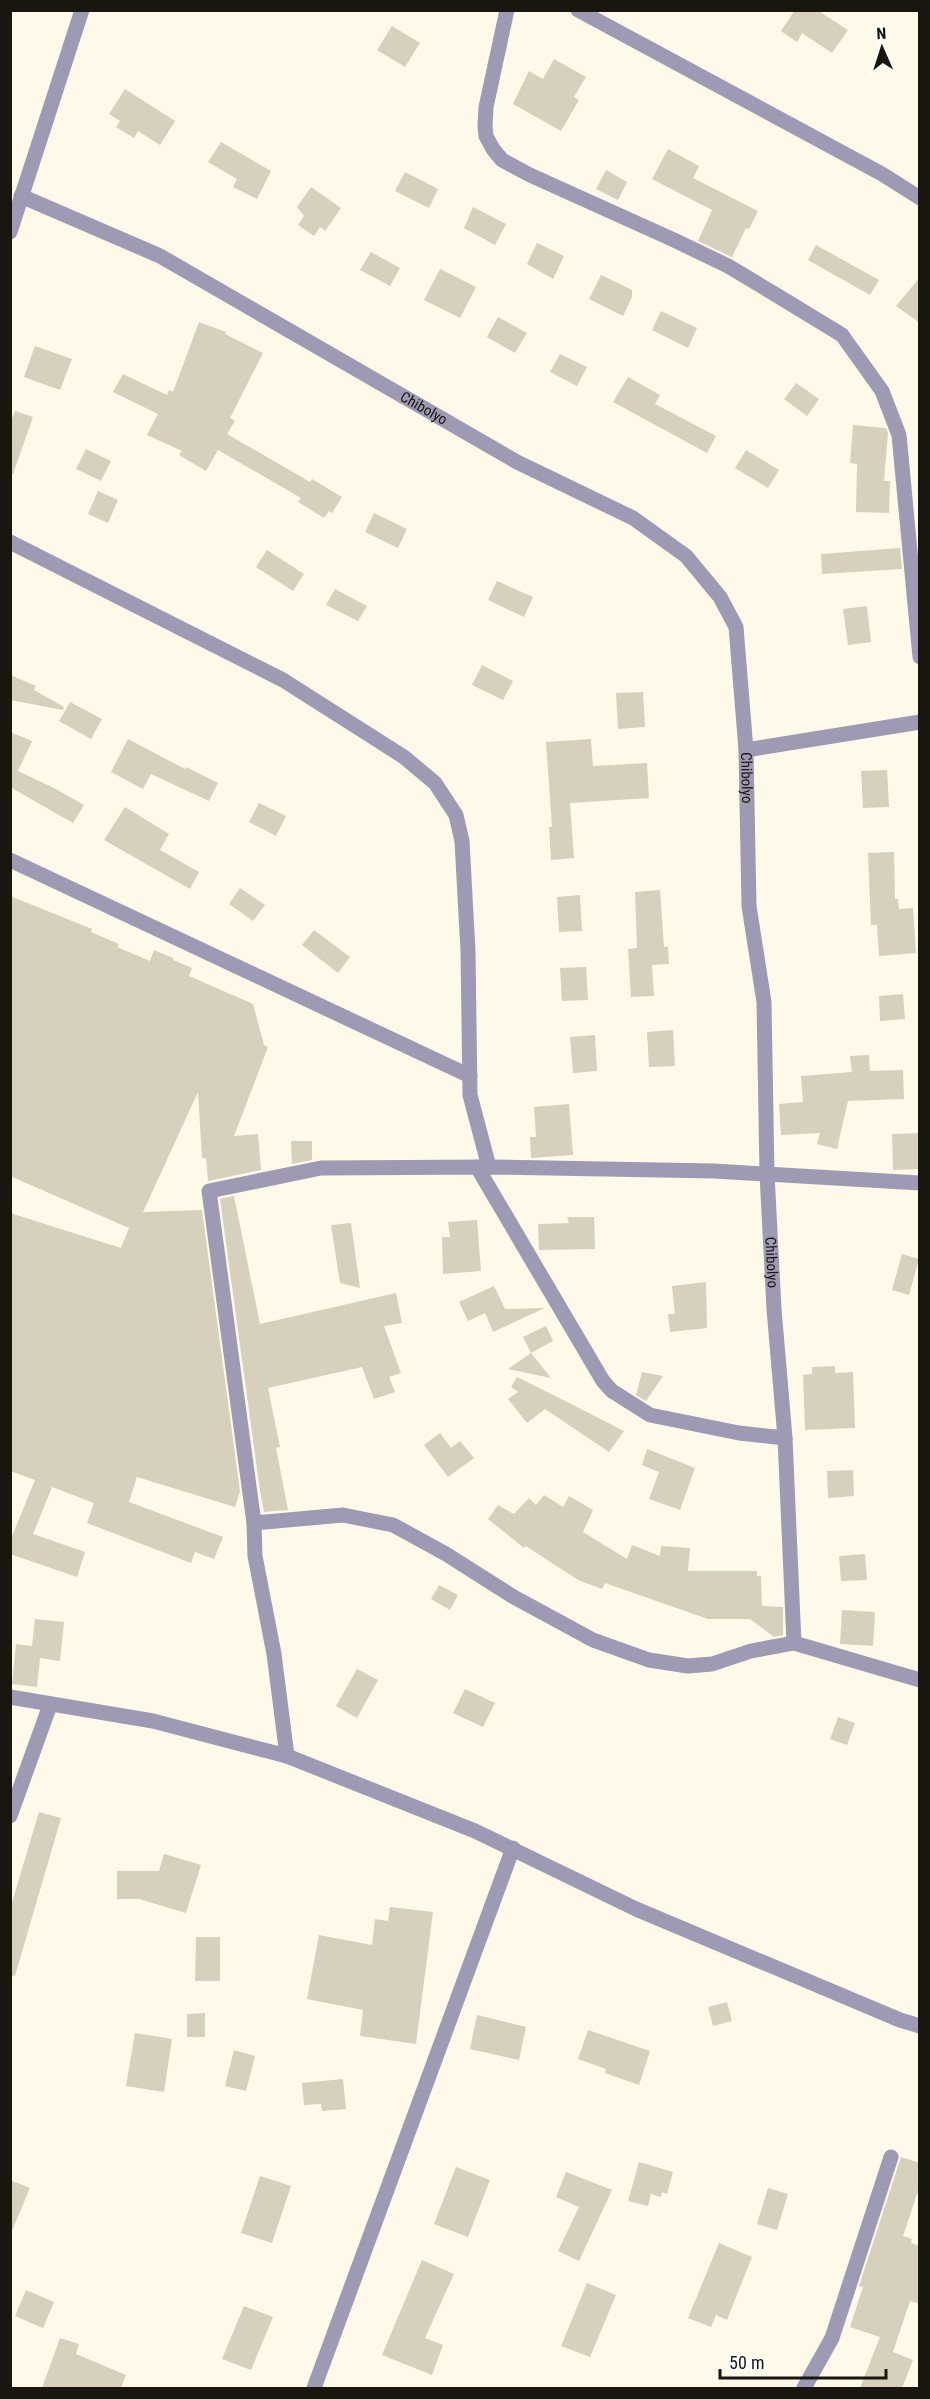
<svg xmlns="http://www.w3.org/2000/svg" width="930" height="2399" viewBox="0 0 930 2399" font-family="'Roboto Condensed',sans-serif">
  <rect width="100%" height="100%" fill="#fff9ea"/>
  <g fill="#d6d0bd">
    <path d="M 795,10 L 817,10 L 848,30 L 832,53 L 802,33 L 797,42 L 781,31 Z"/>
    <path d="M 392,26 L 420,43 L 405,67 L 377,50 Z"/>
    <path d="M 554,59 L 586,77 L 574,97 L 579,100 L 561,131 L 513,104 L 529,71 L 543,79 Z"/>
    <path d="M 125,89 L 175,121 L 160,145 L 138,131 L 134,138 L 116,127 L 120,121 L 109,114 Z"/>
    <path d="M 221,142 L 271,171 L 257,199 L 233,187 L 237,179 L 208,162 Z"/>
    <path d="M 668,149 L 699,166 L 693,178 L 758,211 L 749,229 L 746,228 L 732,257 L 698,241 L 712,210 L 652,179 Z"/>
    <path d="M 606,170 L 627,182 L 618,200 L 596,189 Z"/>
    <path d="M 405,172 L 438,189 L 429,208 L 395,191 Z"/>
    <path d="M 311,187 L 341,208 L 325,231 L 320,227 L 314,236 L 298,225 L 304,216 L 297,207 Z"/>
    <path d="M 473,207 L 506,224 L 495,245 L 464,228 Z"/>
    <path d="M 537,243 L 564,256 L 553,279 L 527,264 Z"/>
    <path d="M 816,245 L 879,280 L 870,295 L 808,260 Z"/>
    <path d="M 371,252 L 400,268 L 390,286 L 360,270 Z"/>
    <path d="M 440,269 L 476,287 L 460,318 L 424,300 Z"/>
    <path d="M 601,275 L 632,290 L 632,297 L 623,316 L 589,299 Z"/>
    <path d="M 920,277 L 920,323 L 896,306 Z"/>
    <path d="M 661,311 L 697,328 L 688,348 L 652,330 Z"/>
    <path d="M 498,317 L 527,333 L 515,353 L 487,337 Z"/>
    <path d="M 199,322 L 226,332 L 225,334 L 263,353 L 230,418 L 235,421 L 227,434 L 310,482 L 312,479 L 342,497 L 332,513 L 329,511 L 324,518 L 298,502 L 301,498 L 218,450 L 206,471 L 179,455 L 182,451 L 147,435 L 158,414 L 113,392 L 123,374 L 167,395 L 169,390 L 173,392 Z"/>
    <path d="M 35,346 L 72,359 L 60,390 L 24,377 Z"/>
    <path d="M 560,354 L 587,367 L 577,386 L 550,372 Z"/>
    <path d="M 628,377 L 660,395 L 655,404 L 716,436 L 707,453 L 613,402 Z"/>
    <path d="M 796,383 L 819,399 L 807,416 L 784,399 Z"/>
    <path d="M 15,411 L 33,417 L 13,474 L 10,473 L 10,423 Z"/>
    <path d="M 853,425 L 886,428 L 888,433 L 884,481 L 890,481 L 889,513 L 856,512 L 857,464 L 850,463 Z"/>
    <path d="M 86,449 L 111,461 L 101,481 L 76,469 Z"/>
    <path d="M 746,450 L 779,470 L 768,488 L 735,468 Z"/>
    <path d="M 98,491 L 118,500 L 108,523 L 88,514 Z"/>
    <path d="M 374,513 L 407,529 L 398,548 L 365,532 Z"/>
    <path d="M 900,548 L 902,569 L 822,574 L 821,554 Z"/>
    <path d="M 267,550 L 304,574 L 293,591 L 256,567 Z"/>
    <path d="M 497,581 L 533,597 L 524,617 L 488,600 Z"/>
    <path d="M 335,589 L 367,606 L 358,621 L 326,605 Z"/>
    <path d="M 867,606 L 871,642 L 848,645 L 843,609 Z"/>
    <path d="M 482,665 L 513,681 L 503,700 L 472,685 Z"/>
    <path d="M 10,675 L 36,686 L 34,690 L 64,707 L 63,710 L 10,700 Z"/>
    <path d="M 643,692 L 645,727 L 618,729 L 616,693 Z"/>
    <path d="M 70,702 L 102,719 L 91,739 L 59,721 Z"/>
    <path d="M 10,732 L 32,741 L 18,771 L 54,788 L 84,805 L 73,823 L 10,787 Z"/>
    <path d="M 128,739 L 185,769 L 186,767 L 218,783 L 209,801 L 151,774 L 143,789 L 111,772 Z"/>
    <path d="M 591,739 L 593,766 L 647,763 L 649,798 L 570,803 L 574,858 L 551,860 L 549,827 L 552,827 L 546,742 Z"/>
    <path d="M 887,770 L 889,807 L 863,808 L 861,771 Z"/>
    <path d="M 259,803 L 286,816 L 276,836 L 249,822 Z"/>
    <path d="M 125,807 L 169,834 L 160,850 L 199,872 L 190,889 L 104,840 Z"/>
    <path d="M 894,852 L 895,899 L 898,899 L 899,909 L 913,908 L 916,953 L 879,956 L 877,925 L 871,925 L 868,853 Z"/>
    <path d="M 240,888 L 265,905 L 253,921 L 229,904 Z"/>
    <path d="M 660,890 L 664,947 L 668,946 L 669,964 L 652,965 L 654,996 L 631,997 L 628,949 L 637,948 L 635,892 Z"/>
    <path d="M 580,895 L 582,931 L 559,932 L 557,897 Z"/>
    <path d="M 10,896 L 92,929 L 91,932 L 119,944 L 117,947 L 150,961 L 154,950 L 173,958 L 173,960 L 192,968 L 189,976 L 253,1004 L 264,1045 L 268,1047 L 234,1136 L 258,1134 L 261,1170 L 208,1181 L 206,1158 L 202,1158 L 198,1092 L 143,1212 L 202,1210 L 240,1491 L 235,1507 L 137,1477 L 129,1502 L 223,1537 L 214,1559 L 195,1552 L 191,1563 L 87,1523 L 94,1503 L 52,1487 L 33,1534 L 85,1552 L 77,1577 L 10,1554 L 10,1541 L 35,1480 L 10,1471 L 10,1213 L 121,1248 L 129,1228 L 10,1176 Z"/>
    <path d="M 314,930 L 350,957 L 338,973 L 302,945 Z"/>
    <path d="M 586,967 L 588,1000 L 562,1001 L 560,968 Z"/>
    <path d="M 903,994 L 905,1019 L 880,1021 L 879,996 Z"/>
    <path d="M 673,1030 L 675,1066 L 649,1067 L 647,1032 Z"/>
    <path d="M 595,1035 L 597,1071 L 573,1073 L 570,1037 Z"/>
    <path d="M 869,1055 L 870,1071 L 903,1070 L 904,1099 L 848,1101 L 837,1149 L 817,1144 L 820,1133 L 781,1135 L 779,1104 L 803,1102 L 801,1076 L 852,1072 L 850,1056 Z"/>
    <path d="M 569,1104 L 573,1155 L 531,1158 L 530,1137 L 536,1137 L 534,1107 Z"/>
    <path d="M 920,1133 L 920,1169 L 893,1170 L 892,1134 Z"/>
    <path d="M 291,1141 L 312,1141 L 312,1160 L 292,1164 Z"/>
    <path d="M 234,1196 L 260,1324 L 396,1293 L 402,1323 L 384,1326 L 401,1373 L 389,1377 L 395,1392 L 374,1399 L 362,1367 L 268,1388 L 280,1447 L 276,1448 L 288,1510 L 264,1512 L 260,1491 L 220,1199 Z"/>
    <path d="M 567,1217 L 594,1217 L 595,1249 L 539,1250 L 538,1224 L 569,1223 Z"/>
    <path d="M 477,1220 L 481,1271 L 443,1274 L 442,1237 L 450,1237 L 448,1222 Z"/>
    <path d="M 351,1223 L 360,1288 L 340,1283 L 331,1225 Z"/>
    <path d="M 902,1254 L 919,1259 L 909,1295 L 892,1290 Z"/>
    <path d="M 706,1282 L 707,1328 L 670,1332 L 668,1314 L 675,1314 L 672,1286 Z"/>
    <path d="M 494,1286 L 505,1309 L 545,1308 L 493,1332 L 485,1313 L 468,1321 L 459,1302 Z"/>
    <path d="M 546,1326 L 553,1341 L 531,1353 L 523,1337 Z"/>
    <path d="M 531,1353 L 551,1378 L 508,1369 Z"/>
    <path d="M 835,1366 L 835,1373 L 853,1372 L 855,1428 L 805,1430 L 803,1375 L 812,1374 L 812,1367 Z"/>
    <path d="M 642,1372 L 663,1376 L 646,1401 L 636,1395 Z"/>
    <path d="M 517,1377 L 569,1403 L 624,1431 L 609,1452 L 545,1409 L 527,1423 L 508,1399 L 518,1392 L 511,1387 Z"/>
    <path d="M 440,1433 L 451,1448 L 460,1441 L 474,1458 L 448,1477 L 424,1445 Z"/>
    <path d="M 647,1449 L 695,1468 L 680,1510 L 649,1499 L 659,1472 L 642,1465 Z"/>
    <path d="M 853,1470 L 854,1496 L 828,1498 L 827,1471 Z"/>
    <path d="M 544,1495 L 563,1507 L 569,1496 L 593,1510 L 583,1532 L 627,1559 L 632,1545 L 660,1556 L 661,1546 L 690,1548 L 688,1571 L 757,1571 L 757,1576 L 761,1576 L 762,1606 L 783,1607 L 783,1635 L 774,1637 L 750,1619 L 708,1619 L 605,1583 L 602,1589 L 578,1580 L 526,1546 L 524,1548 L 488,1519 L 498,1505 L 514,1514 L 529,1498 L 536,1505 Z"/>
    <path d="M 865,1554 L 867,1580 L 841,1581 L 839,1556 Z"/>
    <path d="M 439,1585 L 458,1595 L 450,1610 L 431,1599 Z"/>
    <path d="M 842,1610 L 875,1612 L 873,1646 L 840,1644 Z"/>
    <path d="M 35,1619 L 64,1622 L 60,1661 L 40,1658 L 37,1687 L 12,1684 L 16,1644 L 32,1646 Z"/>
    <path d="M 357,1669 L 378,1680 L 357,1718 L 336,1706 Z"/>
    <path d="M 465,1689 L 495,1703 L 483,1727 L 453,1713 Z"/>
    <path d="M 838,1717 L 855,1723 L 847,1745 L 830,1739 Z"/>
    <path d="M 39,1812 L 61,1818 L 15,1976 L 10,1975 L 10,1909 Z"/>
    <path d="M 164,1854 L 201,1865 L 186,1913 L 139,1899 L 117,1899 L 117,1871 L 159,1871 Z"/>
    <path d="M 390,1907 L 433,1912 L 416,2044 L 360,2036 L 363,2010 L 307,1999 L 319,1935 L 372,1945 L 375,1919 L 388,1921 Z"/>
    <path d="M 196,1937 L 220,1937 L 220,1981 L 195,1981 Z"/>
    <path d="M 727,2002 L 732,2021 L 713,2026 L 708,2007 Z"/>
    <path d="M 205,2013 L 205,2037 L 187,2037 L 187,2014 Z"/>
    <path d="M 477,2015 L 526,2027 L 519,2060 L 470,2049 Z"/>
    <path d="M 588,2030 L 650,2051 L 639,2085 L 605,2073 L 606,2069 L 578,2059 Z"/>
    <path d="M 135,2033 L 172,2039 L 164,2092 L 126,2086 Z"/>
    <path d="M 234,2050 L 255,2056 L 246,2091 L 225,2086 Z"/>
    <path d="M 343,2079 L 346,2109 L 322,2111 L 321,2104 L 304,2105 L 302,2083 Z"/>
    <path d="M 901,2157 L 920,2163 L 920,2185 L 903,2236 L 912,2239 L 911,2243 L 920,2246 L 920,2304 L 910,2301 L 893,2352 L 913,2360 L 902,2388 L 860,2388 L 880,2337 L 850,2327 L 863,2287 L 859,2286 Z"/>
    <path d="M 639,2162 L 673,2172 L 667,2194 L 662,2192 L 661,2197 L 651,2194 L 648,2206 L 628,2201 Z"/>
    <path d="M 456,2167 L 490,2180 L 468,2237 L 434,2224 Z"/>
    <path d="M 566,2172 L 612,2190 L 579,2261 L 558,2251 L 579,2207 L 556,2197 Z"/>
    <path d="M 260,2176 L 291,2186 L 272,2243 L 241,2233 Z"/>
    <path d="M 10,2180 L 30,2188 L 11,2233 L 10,2233 Z"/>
    <path d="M 768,2188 L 788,2194 L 777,2230 L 757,2224 Z"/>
    <path d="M 719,2243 L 752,2257 L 727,2320 L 716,2315 L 711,2327 L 688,2318 Z"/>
    <path d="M 422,2260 L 454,2274 L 425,2338 L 443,2345 L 432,2375 L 382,2355 Z"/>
    <path d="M 587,2283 L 616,2295 L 590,2357 L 561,2346 Z"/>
    <path d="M 26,2290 L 54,2302 L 43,2328 L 15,2316 Z"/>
    <path d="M 244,2306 L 273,2317 L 251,2370 L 222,2359 Z"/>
    <path d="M 60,2338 L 79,2344 L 76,2354 L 126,2375 L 121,2388 L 42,2388 Z"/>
  </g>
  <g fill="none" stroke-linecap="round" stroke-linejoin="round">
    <g stroke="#9f9ab4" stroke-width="15">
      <path d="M 507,10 L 486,107 L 485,126 L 486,136 L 493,149 L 502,160 L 530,175 L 674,240 L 728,266 L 773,293 L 842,335 L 882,391 L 899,435 L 920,657"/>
      <path d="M 578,10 L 882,174 L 920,198"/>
      <path id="s1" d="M 21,196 L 160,256 L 517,462 L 633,518 L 686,556 L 720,597 L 736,627 L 746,750 L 749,906 L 764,1002 L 767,1174 L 774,1309 L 785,1438 L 794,1643 L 920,1680"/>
      <path d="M 10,232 L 82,10"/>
      <path d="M 10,542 L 283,680 L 404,757 L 435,783 L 456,815 L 462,841 L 468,951 L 470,1095 L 489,1167"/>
      <path d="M 746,750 L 920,722"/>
      <path d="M 10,860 L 470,1076"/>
      <path d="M 477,1167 L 603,1381 L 612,1391 L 650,1415 L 739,1433 L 785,1438"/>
      <path d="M 254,1523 L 343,1515 L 393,1525 L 446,1554 L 512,1596 L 593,1640 L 649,1660 L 688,1666 L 712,1664 L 751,1651 L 794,1643"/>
      <path d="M 10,1697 L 153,1721 L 287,1756 L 475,1831 L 636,1909 L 900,2020 L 920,2026"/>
      <path d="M 287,1756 L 274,1654 L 255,1556 L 254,1523 L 209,1191 L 321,1168 L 489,1167 L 714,1171 L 920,1183"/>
      <path d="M 10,1816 L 50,1705"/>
      <path d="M 314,2388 L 513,1848"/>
      <path d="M 804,2388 L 832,2338 L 891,2157"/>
    </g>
  </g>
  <g text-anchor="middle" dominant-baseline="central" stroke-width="6" stroke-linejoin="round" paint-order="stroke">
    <g font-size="15" fill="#191610" stroke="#fff">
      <text stroke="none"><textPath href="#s1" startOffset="456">Chibolyo</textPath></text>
      <text stroke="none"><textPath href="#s1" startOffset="996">Chibolyo</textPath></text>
      <text stroke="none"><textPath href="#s1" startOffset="1482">Chibolyo</textPath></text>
    </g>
  </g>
  <rect width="930" height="2399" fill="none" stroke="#191610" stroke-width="24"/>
  <g transform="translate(882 48) rotate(357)" stroke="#ffffff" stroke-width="4.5" paint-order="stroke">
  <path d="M0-4.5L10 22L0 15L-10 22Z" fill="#191610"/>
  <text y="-9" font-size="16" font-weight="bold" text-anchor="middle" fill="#191610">N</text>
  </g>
  <path d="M720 2369v9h166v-9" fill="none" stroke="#191610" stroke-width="3"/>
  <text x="729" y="2369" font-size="18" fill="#191610" stroke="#ffffff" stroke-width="4.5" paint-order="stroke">50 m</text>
</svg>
